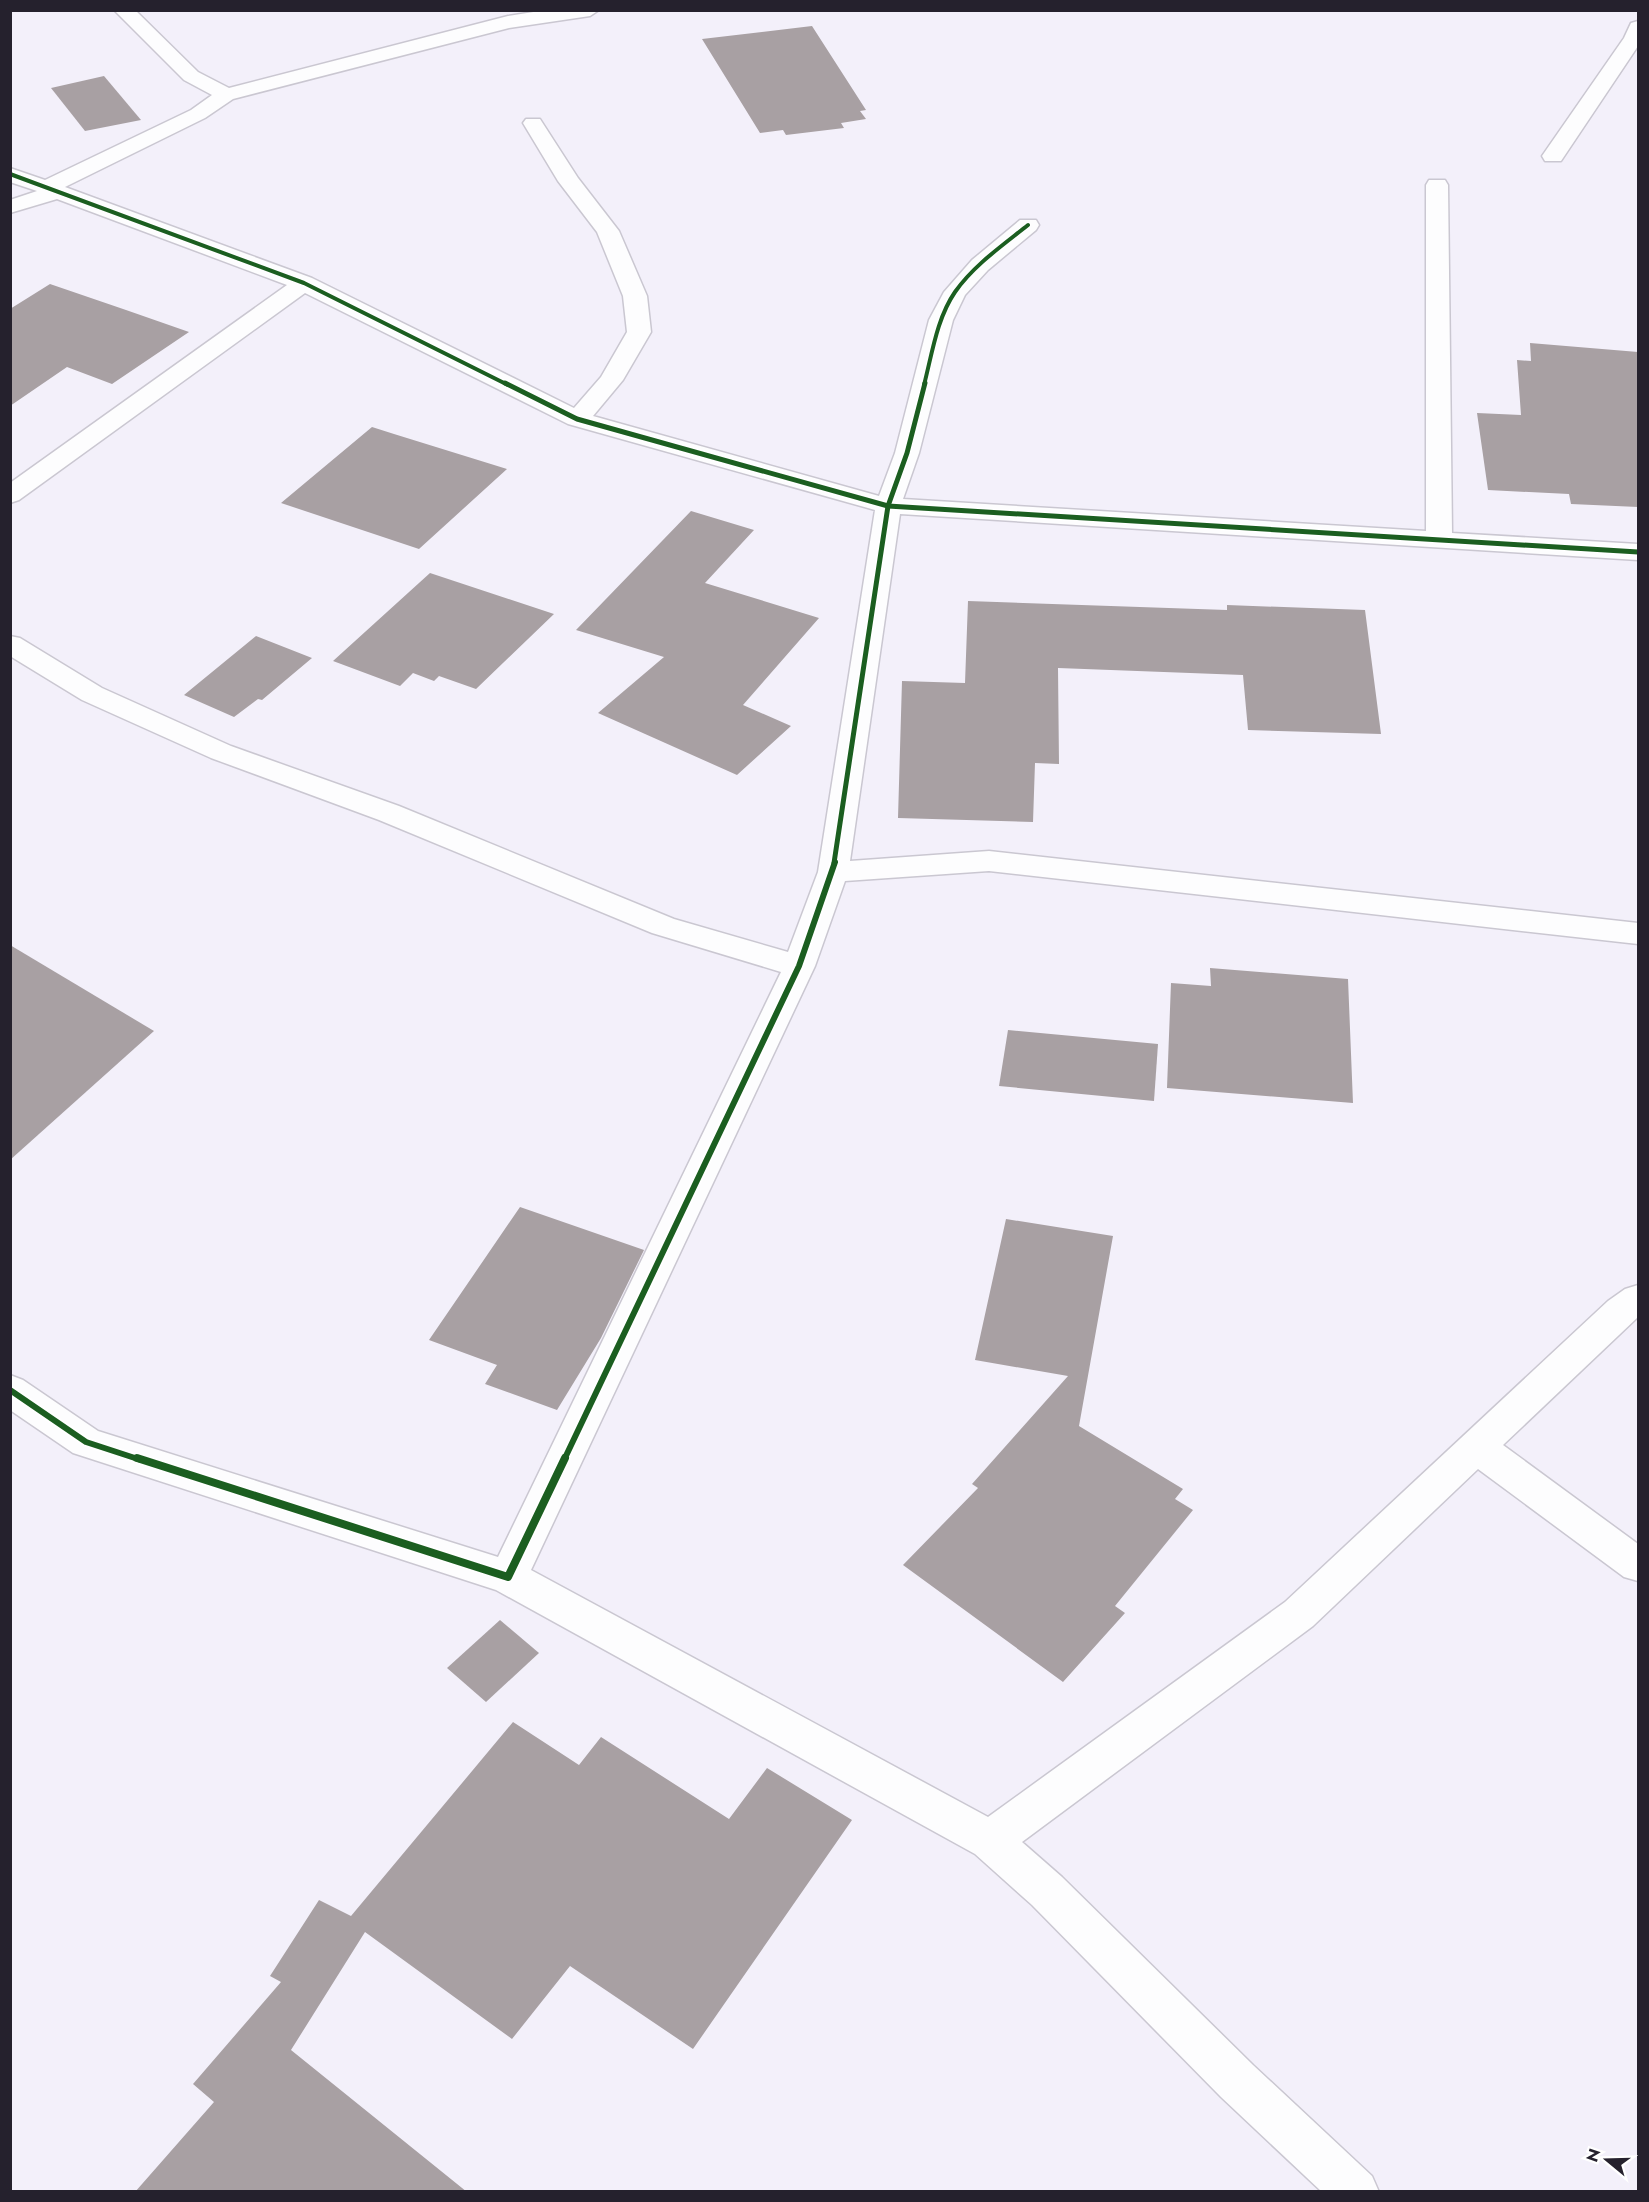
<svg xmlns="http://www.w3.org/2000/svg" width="1649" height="2202" viewBox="0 0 1649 2202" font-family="Jost,sans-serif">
  <rect width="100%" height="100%" fill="#f3f0fa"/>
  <g fill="#a8a0a3">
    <path d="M 812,26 L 866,110 L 860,111 L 866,119 L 841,123 L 844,128 L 786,135 L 783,130 L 760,133 L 702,39 Z"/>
    <path d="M 104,76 L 141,120 L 85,131 L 51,88 Z"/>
    <path d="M 50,284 L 126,310 L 189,332 L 112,384 L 67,367 L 10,406 L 10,309 Z"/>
    <path d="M 1530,343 L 1638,352 L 1638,507 L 1571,504 L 1569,494 L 1488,490 L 1477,413 L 1521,415 L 1517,360 L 1531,361 Z"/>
    <path d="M 372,427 L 394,434 L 507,469 L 419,549 L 281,503 Z"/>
    <path d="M 691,511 L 754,530 L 705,583 L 819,618 L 743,705 L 791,726 L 737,775 L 598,713 L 664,657 L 576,630 Z"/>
    <path d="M 430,573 L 554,614 L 476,689 L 439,676 L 434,681 L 413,673 L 400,686 L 333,661 Z"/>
    <path d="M 968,601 L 1227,610 L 1227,605 L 1365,610 L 1381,734 L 1248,730 L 1243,675 L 1058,668 L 1059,764 L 1035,763 L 1033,822 L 898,818 L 902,681 L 965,683 Z"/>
    <path d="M 256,636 L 312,658 L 262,700 L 258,699 L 234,717 L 184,695 Z"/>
    <path d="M 10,945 L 154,1031 L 10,1160 Z"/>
    <path d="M 1210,968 L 1348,979 L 1353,1103 L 1167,1088 L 1171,983 L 1211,986 Z"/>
    <path d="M 1008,1030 L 1158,1044 L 1154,1101 L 999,1086 Z"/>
    <path d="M 520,1207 L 644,1250 L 601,1338 L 557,1410 L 485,1384 L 497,1365 L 429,1340 Z"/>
    <path d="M 1006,1219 L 1113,1236 L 1079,1426 L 1183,1489 L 1175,1499 L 1193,1510 L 1115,1606 L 1125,1613 L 1063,1682 L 903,1565 L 978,1488 L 972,1484 L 1068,1376 L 975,1360 Z"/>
    <path d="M 500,1620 L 539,1653 L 486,1702 L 447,1668 Z"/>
    <path d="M 513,1722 L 579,1765 L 601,1737 L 729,1819 L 767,1768 L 852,1820 L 693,2049 L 570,1966 L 512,2039 L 365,1932 L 291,2050 L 467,2192 L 135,2192 L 214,2102 L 193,2084 L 281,1982 L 270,1976 L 319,1900 L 351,1916 Z"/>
  </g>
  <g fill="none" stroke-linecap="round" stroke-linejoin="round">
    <defs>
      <g id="minor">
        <path d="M 114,10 L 135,10 L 198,72 L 229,88 L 508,16 L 546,10 L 599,10 L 590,16 L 509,28 L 233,99 L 205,118 L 65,187 L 312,278 L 574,408 L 601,377 L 627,332 L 623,296 L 597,232 L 558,181 L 523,123 L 526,119 L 540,119 L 578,178 L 619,231 L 647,296 L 651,332 L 623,380 L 593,416 L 879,496 L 895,453 L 929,320 L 944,292 L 972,260 L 1020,220 L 1036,220 L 1039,225 L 1036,230 L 988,270 L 965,295 L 953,320 L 919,453 L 903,499 L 1426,531 L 1426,185 L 1429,180 L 1445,180 L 1448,185 L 1452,533 L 1638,544 L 1638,560 L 900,514 L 850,861 L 989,851 L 1638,923 L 1638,944 L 989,871 L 845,881 L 815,966 L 531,1570 L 988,1817 L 1285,1602 L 1608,1301 L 1625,1289 L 1638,1285 L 1638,1317 L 1503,1445 L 1638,1544 L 1638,1581 L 1624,1577 L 1478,1469 L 1313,1626 L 1022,1842 L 1062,1877 L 1253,2065 L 1372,2176 L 1379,2192 L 1322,2192 L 1221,2097 L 1032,1905 L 975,1854 L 496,1590 L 73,1453 L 10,1410 L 10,1375 L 23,1380 L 98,1431 L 498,1557 L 781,972 L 652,933 L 379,820 L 211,758 L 82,700 L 10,656 L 10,636 L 20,638 L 102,688 L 231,746 L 399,806 L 674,919 L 788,952 L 818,872 L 875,510 L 568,424 L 305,293 L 19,500 L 10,503 L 10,483 L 287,285 L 57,199 L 10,213 L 10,200 L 37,191 L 10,182 L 10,168 L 45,180 L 191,110 L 212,95 L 184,80 Z"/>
        <path d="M 1638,21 L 1638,46 L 1561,161 L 1545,161 L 1542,156 L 1624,38 L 1631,23 Z"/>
      </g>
    </defs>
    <use href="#minor" stroke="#cac7d1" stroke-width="3"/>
    <use href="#minor" fill="#fdfdfe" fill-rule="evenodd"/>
    <defs>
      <g id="cycleway-far3">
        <path d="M 10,174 L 304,283 L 508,385"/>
        <path d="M 924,385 C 932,354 937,318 955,292 C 974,265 1003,245 1028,225"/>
      </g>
      <g id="cycleway-far2">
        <path d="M 505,383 L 577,419 L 888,506 L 1638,552"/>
        <path d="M 834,863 L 888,506 L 907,453 L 925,383"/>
      </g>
      <g id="cycleway-far1">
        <path d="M 10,1390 L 86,1442 L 141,1460"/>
        <path d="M 564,1460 L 799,966 L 835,862"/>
      </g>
      <path id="cycleway" d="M 137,1458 L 508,1577 L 565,1458"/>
    </defs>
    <use href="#cycleway-far3" stroke="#fff" stroke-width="6"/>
    <use href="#cycleway-far2" stroke="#fff" stroke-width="8"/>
    <use href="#cycleway-far1" stroke="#fff" stroke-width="10"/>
    <use href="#cycleway" stroke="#fff" stroke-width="11"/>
    <use href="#cycleway-far3" stroke="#1b5e20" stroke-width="4"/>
    <use href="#cycleway-far2" stroke="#1b5e20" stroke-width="5"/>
    <use href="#cycleway-far1" stroke="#1b5e20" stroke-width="6"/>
    <use href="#cycleway" stroke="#1b5e20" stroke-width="8"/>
  </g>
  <rect width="1649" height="2202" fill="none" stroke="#25212d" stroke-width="24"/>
  <g transform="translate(1607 2160) rotate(289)" stroke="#ffffff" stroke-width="4.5" paint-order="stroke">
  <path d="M0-4.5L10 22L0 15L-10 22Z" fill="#25212d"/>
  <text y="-9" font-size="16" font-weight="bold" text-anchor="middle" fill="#25212d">N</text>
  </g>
</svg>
